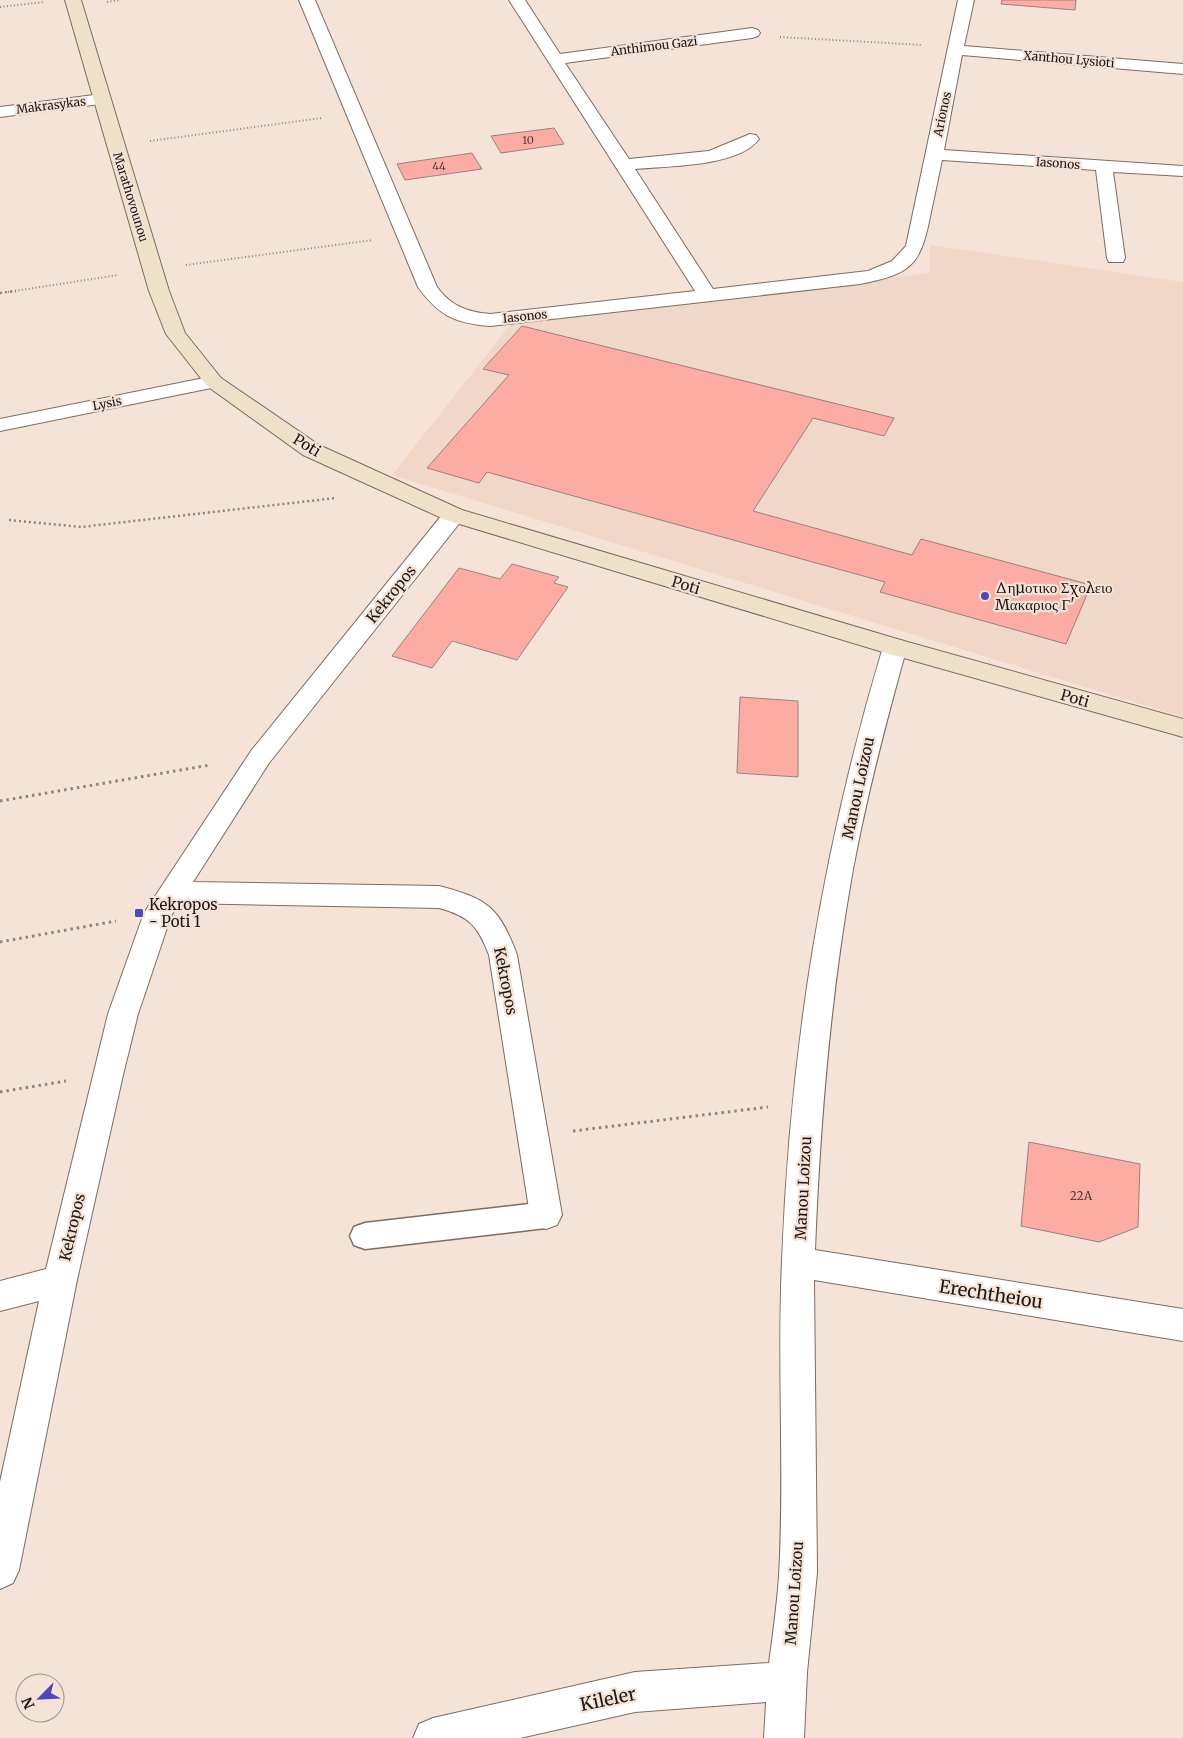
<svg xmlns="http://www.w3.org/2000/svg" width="1183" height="1738" viewBox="0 0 1183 1738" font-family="Merriweather,serif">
  <rect width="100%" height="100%" fill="#f6e3d8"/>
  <path fill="#f1d7c8" d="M 930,245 L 1183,282 L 1183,717 L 392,475 L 511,324 L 930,273 Z"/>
  <g fill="#fdaca4" stroke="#978280">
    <path d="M 1002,0 L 1076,0 L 1075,10 L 1001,4 Z"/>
    <path d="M 554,128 L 564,144 L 501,153 L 491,136 Z"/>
    <path d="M 472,153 L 482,169 L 405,180 L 397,164 Z"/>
    <path d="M 522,326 L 894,418 L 884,436 L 813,418 L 753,511 L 912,555 L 921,539 L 1091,585 L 1066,644 L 880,592 L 885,582 L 487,472 L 479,483 L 427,468 L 509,375 L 483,369 Z"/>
    <path d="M 512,564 L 559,577 L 554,583 L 568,587 L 517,660 L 452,641 L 432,668 L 392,656 L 459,568 L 500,579 Z"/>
    <path d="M 740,697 L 798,701 L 798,777 L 737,773 Z"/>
    <path d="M 1029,1142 L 1140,1164 L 1138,1227 L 1099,1242 L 1021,1226 Z"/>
  </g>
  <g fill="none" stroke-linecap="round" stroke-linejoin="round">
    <defs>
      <path id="lane" d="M 546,1202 L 556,1206 L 561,1215 L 556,1224 L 546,1228 L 365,1249 L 354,1245 L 350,1236 L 354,1227 L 365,1223 Z"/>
      <g id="street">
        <path d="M 299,0 L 315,0 L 437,287 C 451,306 467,312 490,314 L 695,291 L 509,0 L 525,0 L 560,54 L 752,28 L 758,30 L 760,33 L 758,36 L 752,38 L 565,63 L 629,159 L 709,151 L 750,134 L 756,135 L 759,139 C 739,167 666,166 635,169 L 713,289 L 868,271 L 892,261 L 906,246 L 958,0 L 974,0 L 964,46 L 1183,64 L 1183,74 L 962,55 L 944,150 L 1183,166 L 1183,176 L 1113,172 L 1125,258 L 1123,262 L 1109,262 L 1107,258 L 1096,170 L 942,160 C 938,179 934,198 930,217 C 920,267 910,274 860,284 L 490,326 C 455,323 439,316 418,287 Z"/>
        <path d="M 102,94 L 108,95 L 110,99 L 108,103 L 0,117 L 0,107 Z"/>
        <path d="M 214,376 L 221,378 L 224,382 L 221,386 L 0,431 L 0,419 Z"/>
        <path d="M 454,508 L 462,510 L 465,515 L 462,520 L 269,763 L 193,882 L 439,886 C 488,899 499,907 517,955 L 562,1215 L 557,1225 L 546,1229 L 535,1225 L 530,1215 L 489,955 C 478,926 469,916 439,908 L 179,903 L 171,916 L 138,1014 L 123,1075 L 77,1280 L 19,1570 L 13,1583 L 0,1589 L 0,1482 L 39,1301 L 0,1311 L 0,1281 L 46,1269 L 108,1014 L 144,913 L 251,751 L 446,510 Z"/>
        <path d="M 895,639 L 904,641 L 907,647 C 886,722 866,798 852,875 C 830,999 820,1124 815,1250 L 1183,1309 L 1183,1341 L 814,1280 L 817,1573 L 807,1672 L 804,1738 L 764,1738 L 766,1702 L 635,1712 L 520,1738 L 413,1738 L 419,1724 L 433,1718 L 635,1672 L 769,1663 C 773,1634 777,1605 779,1576 C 785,1471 777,1366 782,1261 C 790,1049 822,850 883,647 L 886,641 Z"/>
      </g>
      <path id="secondary" d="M 65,0 L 81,0 L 169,291 L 185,333 L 221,378 L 319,445 L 462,510 L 904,641 L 1183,719 L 1183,737 L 886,653 L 446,520 L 303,455 L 207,386 L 166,334 L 149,291 Z"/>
    </defs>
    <use href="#lane" stroke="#7c6c63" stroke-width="3"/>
    <use href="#street" stroke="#7c6c63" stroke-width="2"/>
    <use href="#secondary" stroke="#7c6c63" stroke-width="2"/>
    <g stroke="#92847d" stroke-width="2" stroke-dasharray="1 2.5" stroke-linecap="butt">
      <path d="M 107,2 L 121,0"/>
      <path d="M 0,7 L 44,2"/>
      <path d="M 780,37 L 923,45"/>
      <path d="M 150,141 L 322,118"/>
      <path d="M 186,265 L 373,240"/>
      <path d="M 8,292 L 118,275"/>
    </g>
    <g stroke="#92847d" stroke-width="2.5" stroke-dasharray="2 3" stroke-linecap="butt">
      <path d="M 0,293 L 16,291"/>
      <path d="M 9,520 L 81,527 L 336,498"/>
    </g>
    <g stroke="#92847d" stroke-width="3" stroke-dasharray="2.5 4" stroke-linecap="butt">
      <path d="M 0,801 L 210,765"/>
      <path d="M 0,942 L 116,921"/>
      <path d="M 0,1092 L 66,1081"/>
      <path d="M 573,1131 L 768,1107"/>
    </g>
    <use href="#lane" fill="#fff" fill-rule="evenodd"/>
    <use href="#street" fill="#fff" fill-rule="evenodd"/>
    <use href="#secondary" fill="#efe0c8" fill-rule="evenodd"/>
  </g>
  <g fill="#5246bd" stroke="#f6e3d8" stroke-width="2">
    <circle cx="985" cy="596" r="5"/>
    <rect x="134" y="908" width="10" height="10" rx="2.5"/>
  </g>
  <g text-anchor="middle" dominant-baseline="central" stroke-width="4.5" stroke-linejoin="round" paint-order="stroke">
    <g font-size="11" fill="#563c38">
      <text x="528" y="140">10</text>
      <text x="439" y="166">44</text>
    </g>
    <g font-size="12" fill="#1e1714" stroke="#f6e3d8">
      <text transform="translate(654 46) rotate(-7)">Anthimou Gazi</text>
      <text transform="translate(1069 59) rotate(5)">Xanthou Lysioti</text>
      <text transform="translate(51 105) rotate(-7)">Makrasykas</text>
      <text transform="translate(942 114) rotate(-78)">Arionos</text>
      <text transform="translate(1058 163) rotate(4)">Iasonos</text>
      <text transform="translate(131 197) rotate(73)">Marathovounou</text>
      <text transform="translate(525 316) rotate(-6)">Iasonos</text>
      <text transform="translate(107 403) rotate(-11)">Lysis</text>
    </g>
    <g font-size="12" fill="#563c38">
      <text x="1081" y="1195">22A</text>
    </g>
    <g font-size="15" fill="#1e1714" stroke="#f6e3d8">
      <text transform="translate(307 445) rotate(31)">Poti</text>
      <text transform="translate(686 585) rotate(17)">Poti</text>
      <text transform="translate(391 594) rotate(-51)">Kekropos</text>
      <text transform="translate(1075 698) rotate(16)">Poti</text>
      <text transform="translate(858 788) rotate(-78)">Manou Loizou</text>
      <text transform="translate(506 981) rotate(79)">Kekropos</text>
      <text transform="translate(803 1188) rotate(-87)">Manou Loizou</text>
      <text transform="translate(72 1227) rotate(-77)">Kekropos</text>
      <text transform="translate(794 1593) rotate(-86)">Manou Loizou</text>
    </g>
    <g font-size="15" fill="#1e1714" stroke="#f6e3d8" text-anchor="start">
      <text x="995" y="587">Δημοτικο Σχολειο<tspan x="995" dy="17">Μακαριος Γ'</tspan></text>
      <text x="149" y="904">Kekropos<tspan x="149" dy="17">- Poti 1</tspan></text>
    </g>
    <g font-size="18" fill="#1e1714" stroke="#f6e3d8">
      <text transform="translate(991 1294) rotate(9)">Erechtheiou</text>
      <text transform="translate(608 1699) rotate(-12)">Kileler</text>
    </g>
  </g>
  <g transform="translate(40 1698) rotate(246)"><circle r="24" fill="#f6e3d8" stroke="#a0918a"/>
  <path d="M0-4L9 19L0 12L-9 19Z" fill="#5246bd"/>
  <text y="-8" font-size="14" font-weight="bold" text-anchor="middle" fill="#1e1714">N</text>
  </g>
</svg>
